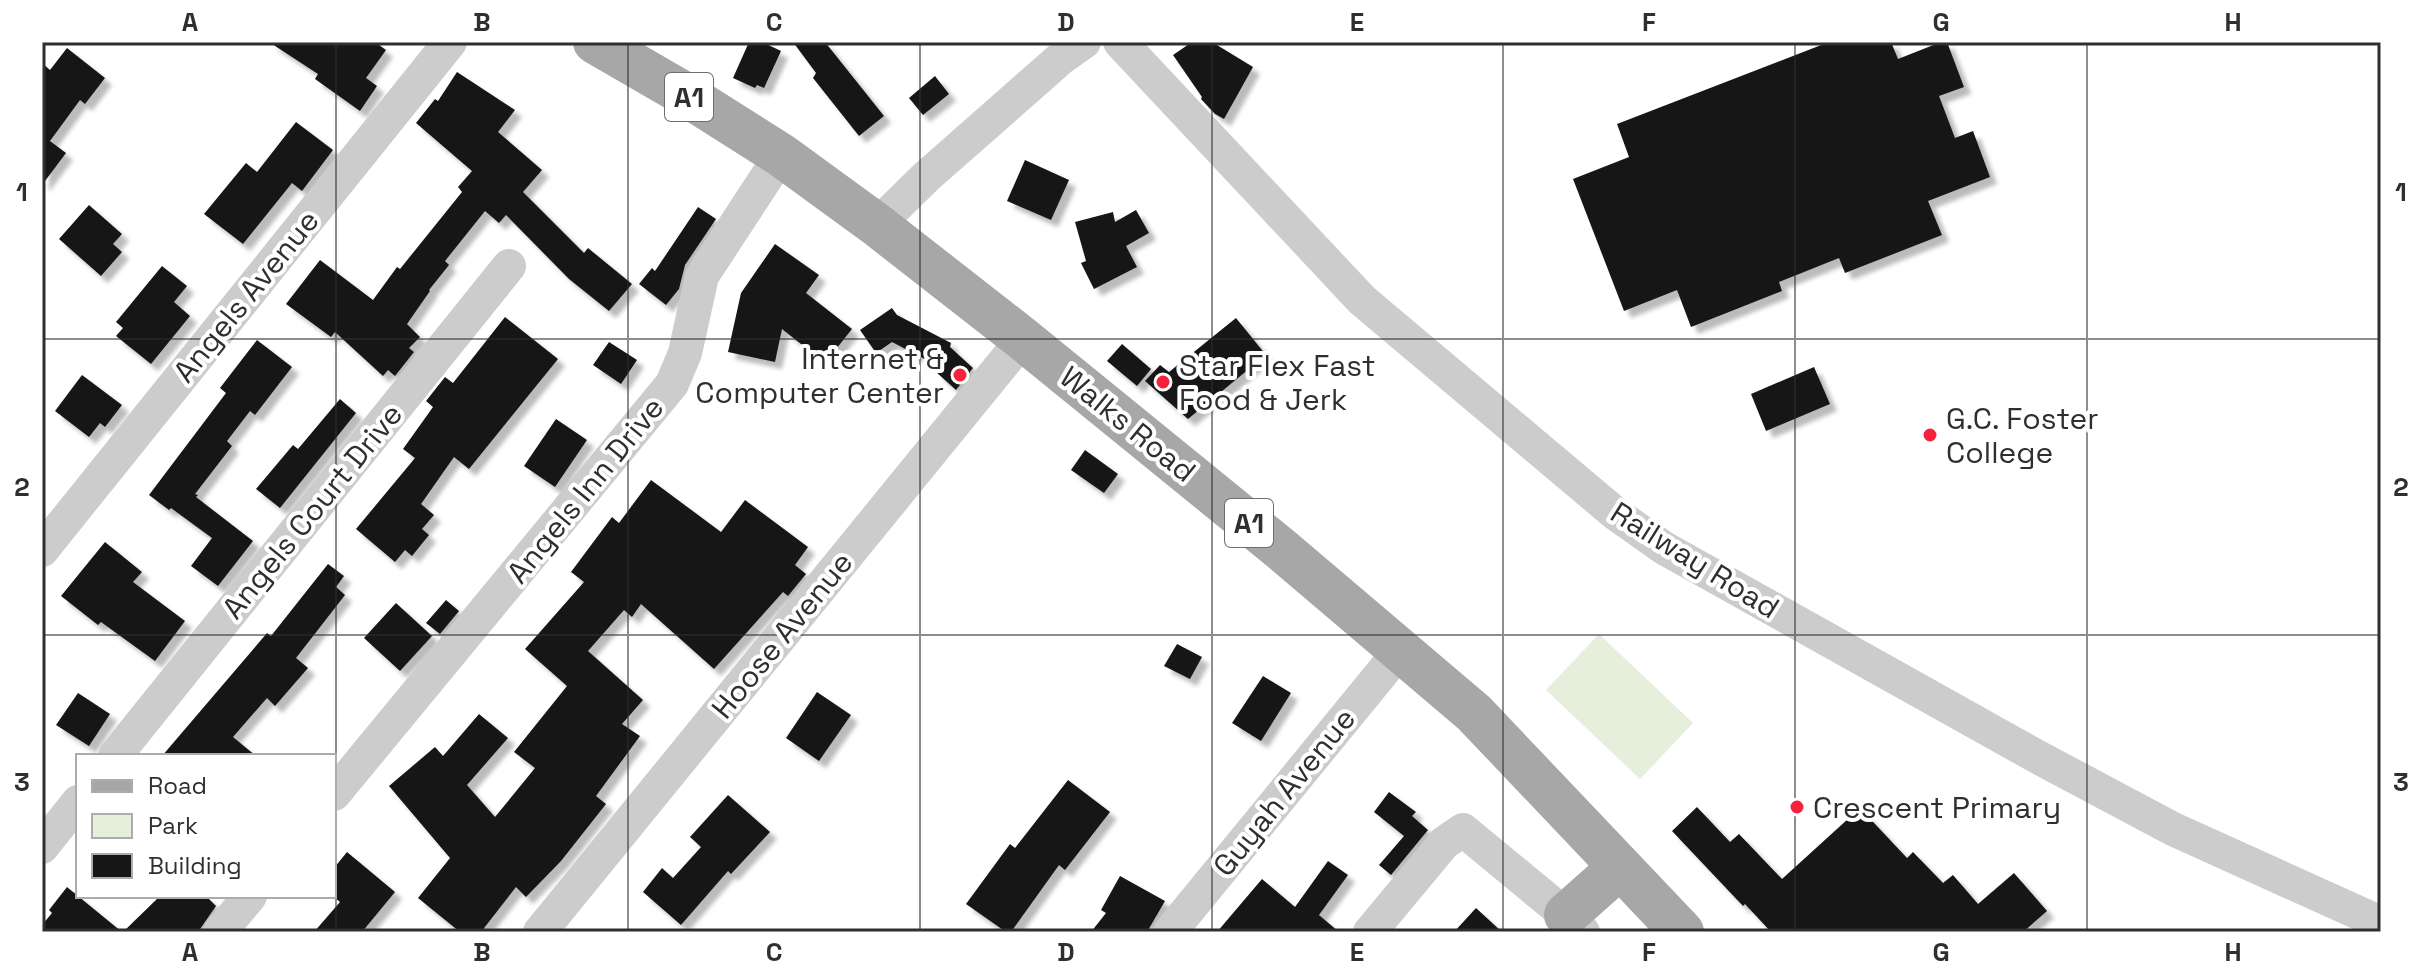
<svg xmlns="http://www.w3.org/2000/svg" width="2423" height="974" viewBox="0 0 2423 974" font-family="'Space Grotesk',sans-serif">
  <defs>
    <filter id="shadow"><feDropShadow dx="7" dy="7" stdDeviation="2" flood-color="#0004"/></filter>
  </defs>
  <rect width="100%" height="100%" fill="#fff"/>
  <path fill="#e6eedc" d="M 1599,634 L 1693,723 L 1640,779 L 1546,690 Z"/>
  <g fill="#161616" filter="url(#shadow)">
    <path d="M 269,42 L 375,42 L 386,50 L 366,78 L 377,86 L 360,111 L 315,79 L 318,74 Z"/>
    <path d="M 749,42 L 762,42 L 781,51 L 764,88 L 757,85 L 755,88 L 733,78 Z"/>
    <path d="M 793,42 L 825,42 L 884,116 L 859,136 L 813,78 L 816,73 Z"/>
    <path d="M 1192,42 L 1212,42 L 1253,67 L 1224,119 L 1215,114 L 1201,99 L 1202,97 L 1173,55 Z"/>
    <path d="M 1829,42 L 1891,42 L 1898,59 L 1941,42 L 1947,42 L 1964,87 L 1939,96 L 1955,138 L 1973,131 L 1990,177 L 1928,201 L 1942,235 L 1845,273 L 1839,258 L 1779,282 L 1782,291 L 1691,327 L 1677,290 L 1624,311 L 1573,179 L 1629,157 L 1617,124 Z"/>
    <path d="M 67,48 L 105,78 L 85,104 L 80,100 L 50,141 L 66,153 L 42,185 L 42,63 L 50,70 Z"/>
    <path d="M 457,72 L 515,110 L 498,132 L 542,170 L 523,192 L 584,253 L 588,248 L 632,284 L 609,311 L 569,279 L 506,215 L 499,223 L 485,211 L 445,261 L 449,265 L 429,290 L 430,291 L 407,324 L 420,337 L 409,348 L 414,352 L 395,376 L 388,370 L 383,376 L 335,332 L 331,337 L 286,304 L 320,260 L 373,300 L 397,267 L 400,269 L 462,192 L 458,187 L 472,171 L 416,123 L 435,99 L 438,101 Z"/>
    <path d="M 935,76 L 949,94 L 923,115 L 909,98 Z"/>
    <path d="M 296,122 L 333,150 L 302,191 L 292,183 L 243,244 L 204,214 L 246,163 L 257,172 Z"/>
    <path d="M 1025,160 L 1069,180 L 1051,220 L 1007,201 Z"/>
    <path d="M 89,205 L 122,234 L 113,244 L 122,252 L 101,276 L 59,239 Z"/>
    <path d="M 698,207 L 716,219 L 685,265 L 679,289 L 666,305 L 639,284 L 652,268 L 655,271 Z"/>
    <path d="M 1136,210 L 1149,233 L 1126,246 L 1137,267 L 1094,289 L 1081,263 L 1086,261 L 1075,222 L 1113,212 L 1115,222 Z"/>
    <path d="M 775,244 L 819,275 L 806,293 L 852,329 L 825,363 L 782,329 L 775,362 L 728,352 L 741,293 Z"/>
    <path d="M 162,266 L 187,286 L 174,302 L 190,316 L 151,364 L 116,336 L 123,328 L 116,322 Z"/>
    <path d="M 892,308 L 897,315 L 951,343 L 950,347 L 973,368 L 956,390 L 936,372 L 940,367 L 892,342 L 876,353 L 860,330 Z"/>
    <path d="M 505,317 L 558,359 L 469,469 L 454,457 L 421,504 L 434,515 L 422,529 L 429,535 L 412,556 L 405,550 L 395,562 L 356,529 L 415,458 L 403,449 L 433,407 L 426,401 L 445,377 L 453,383 Z"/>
    <path d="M 1236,318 L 1266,355 L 1188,419 L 1145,381 L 1160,365 L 1169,372 Z"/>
    <path d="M 257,340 L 292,367 L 255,415 L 250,411 L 227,441 L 232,446 L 195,494 L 198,495 L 196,497 L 253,541 L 218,586 L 191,566 L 212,538 L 171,508 L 169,510 L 149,495 L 226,393 L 220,388 Z"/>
    <path d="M 609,342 L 637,360 L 621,384 L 593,365 Z"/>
    <path d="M 1122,344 L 1151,369 L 1137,386 L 1107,361 Z"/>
    <path d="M 1814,367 L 1830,404 L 1766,431 L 1751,394 Z"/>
    <path d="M 82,375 L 122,405 L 105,427 L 100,423 L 89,437 L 55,411 Z"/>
    <path d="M 340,399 L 356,413 L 280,508 L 256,489 L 293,445 L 298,449 Z"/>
    <path d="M 556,419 L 587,440 L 555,487 L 524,466 Z"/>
    <path d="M 1085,450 L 1118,474 L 1104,493 L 1071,470 Z"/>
    <path d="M 651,480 L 721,532 L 745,500 L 808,547 L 795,565 L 806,574 L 788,596 L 783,592 L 714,669 L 641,604 L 632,617 L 624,610 L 588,651 L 643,700 L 622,724 L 640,736 L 596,796 L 606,804 L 561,861 L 526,897 L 516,887 L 481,932 L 460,932 L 418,898 L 450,858 L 389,786 L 435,747 L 443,756 L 479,714 L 508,738 L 467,785 L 495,817 L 535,768 L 514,752 L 567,686 L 525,649 L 584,582 L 571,572 L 612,517 L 619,523 Z"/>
    <path d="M 105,542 L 142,572 L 133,582 L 185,621 L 155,661 L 101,622 L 98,625 L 61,596 Z"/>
    <path d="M 328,564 L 344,576 L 336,587 L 345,595 L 296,658 L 308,668 L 275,706 L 267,698 L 233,737 L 256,756 L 162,756 L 267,633 L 271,636 Z"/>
    <path d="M 446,600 L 459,611 L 440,634 L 426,623 Z"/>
    <path d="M 396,603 L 432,636 L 400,671 L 364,638 Z"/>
    <path d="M 1177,644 L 1202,657 L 1190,679 L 1164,666 Z"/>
    <path d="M 1263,676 L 1291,693 L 1261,741 L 1232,723 Z"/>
    <path d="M 817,692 L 851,715 L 819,761 L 786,738 Z"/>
    <path d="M 78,693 L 110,714 L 89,746 L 56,725 Z"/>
    <path d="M 1068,780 L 1110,812 L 1065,870 L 1059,865 L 1011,932 L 1006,932 L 966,904 L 1010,844 L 1015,848 Z"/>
    <path d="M 1389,792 L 1416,812 L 1412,816 L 1428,830 L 1391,875 L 1379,865 L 1404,836 L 1374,812 Z"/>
    <path d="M 728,795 L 770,832 L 731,874 L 728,871 L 681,925 L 643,892 L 662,868 L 673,878 L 701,847 L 690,837 Z"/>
    <path d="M 1697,807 L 1730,842 L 1739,834 L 1782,879 L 1860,808 L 1907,858 L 1913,852 L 1943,883 L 1953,875 L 1978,904 L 2014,873 L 2047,911 L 2023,932 L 1771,932 L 1745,904 L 1743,906 L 1672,831 Z"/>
    <path d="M 347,852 L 395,892 L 362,932 L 314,932 L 340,902 L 334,897 L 334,868 Z"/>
    <path d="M 1328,861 L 1348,875 L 1319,915 L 1339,932 L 1217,932 L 1262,879 L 1295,907 Z"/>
    <path d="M 1120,876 L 1165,901 L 1147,932 L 1091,932 L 1106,913 L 1101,910 Z"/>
    <path d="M 67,887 L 122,932 L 42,932 L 42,925 L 52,913 L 49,910 Z"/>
    <path d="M 160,896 L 206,896 L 216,906 L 198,932 L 123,932 Z"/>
    <path d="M 1476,908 L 1502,932 L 1454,932 Z"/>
  </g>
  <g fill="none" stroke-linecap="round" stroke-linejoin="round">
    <g stroke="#ccc" stroke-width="34">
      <path d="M 1120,42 L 1362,300 L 1616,514 L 1664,548 L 2036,756 L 2173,829 L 2381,923"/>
      <path d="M 877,225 L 926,177 L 1060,59 L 1084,42"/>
      <path d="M 42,550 L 450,42"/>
      <path d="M 115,756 L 509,266"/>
      <path d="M 334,794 L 672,384 L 685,353 L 702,276 L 781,155"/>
      <path d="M 42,847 L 78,802"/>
      <path d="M 220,932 L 250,896"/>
      <path d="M 540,932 L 1023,339"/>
      <path d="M 1170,932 L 1399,652"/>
      <path d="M 1370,932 L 1444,843 L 1463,830 L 1566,915 L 1583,932"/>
    </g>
    <g stroke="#a7a7a7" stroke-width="44">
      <path d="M 595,42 L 683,93 L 781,155 L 877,225 L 1023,339 L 1281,549 L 1474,713 L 1682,932"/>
      <path d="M 1566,915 L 1619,868"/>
    </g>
  </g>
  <path fill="none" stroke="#2f2f2f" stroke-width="2" stroke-opacity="0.55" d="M 336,42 L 336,932M 628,42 L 628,932M 920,42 L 920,932M 1212,42 L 1212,932M 1503,42 L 1503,932M 1795,42 L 1795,932M 2087,42 L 2087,932M 42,339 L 2381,339M 42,635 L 2381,635"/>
  <g fill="#f6223b" stroke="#fff" stroke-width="3">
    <circle cx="960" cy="375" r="8"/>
    <circle cx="1163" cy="382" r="8"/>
    <circle cx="1930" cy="435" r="8"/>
    <circle cx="1797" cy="807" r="8"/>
  </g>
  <g text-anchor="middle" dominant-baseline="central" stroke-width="8" stroke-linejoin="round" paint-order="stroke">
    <g fill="#fff" stroke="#6d6d6d" stroke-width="2">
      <rect x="665" y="73" width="48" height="48" rx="6"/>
      <rect x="1225" y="499" width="48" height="48" rx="6"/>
    </g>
    <g font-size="28" font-weight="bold" fill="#2f2f2f">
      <text x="689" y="97">A1</text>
      <text x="1249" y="523">A1</text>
    </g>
    <g font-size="30" fill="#2f2f2f" stroke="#fff">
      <text transform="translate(246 296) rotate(-51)">Angels Avenue</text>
      <text transform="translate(1128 424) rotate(39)">Walks Road</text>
      <text transform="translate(585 490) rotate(-51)">Angels Inn Drive</text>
      <text transform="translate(312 511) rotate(-51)">Angels Court Drive</text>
      <text transform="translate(1695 560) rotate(32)">Railway Road</text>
      <text transform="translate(782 635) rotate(-51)">Hoose Avenue</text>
      <text transform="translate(1284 792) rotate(-51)">Guyah Avenue</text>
    </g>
    <g font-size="30" fill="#2f2f2f" stroke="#fff" text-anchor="start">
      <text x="944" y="358" text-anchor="end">Internet &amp;<tspan x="944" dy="34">Computer Center</tspan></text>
      <text x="1179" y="365">Star Flex Fast<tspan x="1179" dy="34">Food &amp; Jerk</tspan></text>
      <text x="1946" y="418">G.C. Foster<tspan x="1946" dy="34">College</tspan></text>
      <text x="1813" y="807">Crescent Primary</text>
    </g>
  </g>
  <rect width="2423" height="974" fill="none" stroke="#ffffff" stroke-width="88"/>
  <rect x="76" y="754" width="260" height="144" fill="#ffffff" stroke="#acacac" stroke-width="2"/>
  <rect x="92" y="780" width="40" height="12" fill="#a7a7a7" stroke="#acacac" stroke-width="2"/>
  <text x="148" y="794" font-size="24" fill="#2f2f2f">Road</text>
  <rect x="92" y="814" width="40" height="24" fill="#e6eedc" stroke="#acacac" stroke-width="2"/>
  <text x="148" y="834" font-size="24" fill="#2f2f2f">Park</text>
  <rect x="92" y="854" width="40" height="24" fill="#161616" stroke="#acacac" stroke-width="2"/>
  <text x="148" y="874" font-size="24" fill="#2f2f2f">Building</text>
  <rect x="44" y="44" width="2335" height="886" fill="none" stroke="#2f2f2f" stroke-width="3"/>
  <g font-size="26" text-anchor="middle" font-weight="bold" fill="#2f2f2f">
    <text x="190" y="31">A</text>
    <text x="482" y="31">B</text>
    <text x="774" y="31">C</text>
    <text x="1066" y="31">D</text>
    <text x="1357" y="31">E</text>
    <text x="1649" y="31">F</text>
    <text x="1941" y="31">G</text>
    <text x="2233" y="31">H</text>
    <text x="22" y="201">1</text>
    <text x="2401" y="201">1</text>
    <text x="22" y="496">2</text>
    <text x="2401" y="496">2</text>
    <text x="22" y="791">3</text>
    <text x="2401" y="791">3</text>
    <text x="190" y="961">A</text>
    <text x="482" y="961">B</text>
    <text x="774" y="961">C</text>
    <text x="1066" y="961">D</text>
    <text x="1357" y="961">E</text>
    <text x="1649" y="961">F</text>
    <text x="1941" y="961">G</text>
    <text x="2233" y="961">H</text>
  </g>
</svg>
